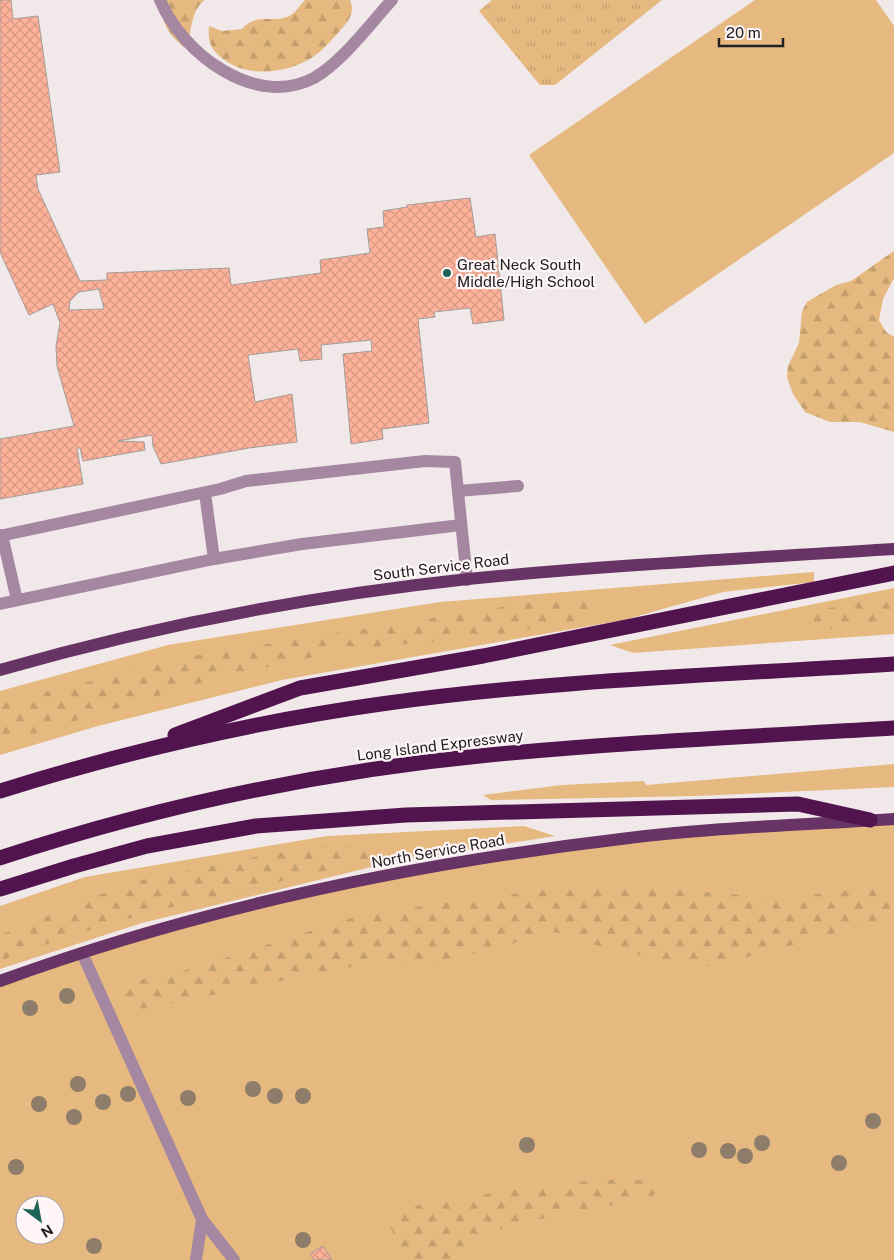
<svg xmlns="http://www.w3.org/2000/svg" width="894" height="1260" viewBox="0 0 894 1260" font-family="'Public Sans',sans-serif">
  <defs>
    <pattern id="forest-firs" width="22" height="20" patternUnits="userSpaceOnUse" patternTransform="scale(1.25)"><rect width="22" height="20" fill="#e5b97f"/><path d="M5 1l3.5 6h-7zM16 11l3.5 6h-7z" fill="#c49f6d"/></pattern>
    <pattern id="park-tufts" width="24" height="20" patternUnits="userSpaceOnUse" patternTransform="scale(1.25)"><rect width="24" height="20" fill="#e5b97f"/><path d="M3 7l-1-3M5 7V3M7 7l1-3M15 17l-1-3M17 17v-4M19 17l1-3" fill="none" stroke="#c49f6d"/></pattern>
    <pattern id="building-cross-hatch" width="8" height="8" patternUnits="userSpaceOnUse" patternTransform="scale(1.25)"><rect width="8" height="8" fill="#fdb299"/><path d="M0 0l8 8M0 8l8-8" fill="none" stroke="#d99984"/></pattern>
  </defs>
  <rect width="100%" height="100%" fill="#f1e8ea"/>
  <g fill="#e5b97f" fill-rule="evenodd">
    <path d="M 755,0 L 876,0 L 894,26 L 894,153 L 645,324 L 529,155 Z"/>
    <path d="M 814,572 L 814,582 L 723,592 L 624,620 L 282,680 L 98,726 L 0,755 L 0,691 L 168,645 L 440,602 Z"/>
    <path d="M 894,588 L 894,634 L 633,653 L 610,645 Z"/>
    <path d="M 894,764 L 894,787 L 695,796 L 491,800 L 483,795 L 562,785 L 644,781 L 646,785 Z"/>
    <path d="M 894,819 L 894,1260 L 0,1260 L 0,981 L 245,908 L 552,848 ZM 25,1205 L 55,1205 L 55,1235 L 25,1235 Z"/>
    <path d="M 524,826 L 555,836 L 396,861 L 142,923 L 0,969 L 0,906 L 85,877 L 327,836 Z"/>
  </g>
  <g fill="url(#forest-firs)">
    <path d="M 165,0 L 205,0 C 191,9 191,33 187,49 C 177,43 164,29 163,16 C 163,11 165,5 165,0 Z"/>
    <path d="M 305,0 L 350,0 C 356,14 347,23 338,33 C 331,41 322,51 313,57 C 289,73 250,78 226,61 C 212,51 207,43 209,26 L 222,31 L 242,29 C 258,11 273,25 291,15 C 296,12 301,4 305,0 Z"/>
    <path d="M 894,251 L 894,278 L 883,299 L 879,320 L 886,332 L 894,337 L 894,432 L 860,422 L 830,422 L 805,412 L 793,394 L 787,377 L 788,366 L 799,343 L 802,311 L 807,302 L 836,285 L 851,281 Z"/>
    <path d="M 894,594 L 894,621 L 832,629 L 809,625 L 805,620 L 811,612 Z"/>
    <path d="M 590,599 L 593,605 L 574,622 L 509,633 L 342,651 L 220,677 L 0,744 L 0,703 L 203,654 L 541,601 Z"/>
    <path d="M 310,846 L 359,846 L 375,855 L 368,861 C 244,890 119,915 0,961 L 0,935 L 131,882 Z"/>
    <path d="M 595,883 L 780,898 L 894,886 L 894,918 L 740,959 L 696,968 L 596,945 L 555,932 L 430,966 L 371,963 L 143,1009 L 118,993 L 121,984 L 183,971 L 364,914 Z"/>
    <path d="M 592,1180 L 648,1180 L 655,1185 L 655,1194 L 646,1200 L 581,1210 L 506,1227 L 483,1238 L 452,1260 L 404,1260 L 389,1223 L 401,1208 L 508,1191 Z"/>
  </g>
  <path fill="url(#park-tufts)" d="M 492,0 L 662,0 L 555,85 L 540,85 L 479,11 Z"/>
  <g fill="url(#building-cross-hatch)" stroke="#a49d9a" fill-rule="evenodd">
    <path d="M 0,0 L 11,0 L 13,19 L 38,16 L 60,172 L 36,175 L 38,189 L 80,281 L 107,280 L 107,273 L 229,268 L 231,285 L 321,273 L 320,260 L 370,253 L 367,229 L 384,227 L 383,211 L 407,207 L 407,205 L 470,198 L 476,237 L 495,234 L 504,320 L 473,324 L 470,308 L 434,312 L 435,317 L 418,319 L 429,423 L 382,429 L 383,439 L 351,444 L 343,354 L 372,351 L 371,340 L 321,345 L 322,359 L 300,361 L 298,349 L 248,355 L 255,402 L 292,394 L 297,442 L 249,448 L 161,464 L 153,446 L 152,435 L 118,441 L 144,442 L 145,450 L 83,461 L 80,448 L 77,448 L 83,484 L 0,499 L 0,439 L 74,426 L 57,366 L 56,346 L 60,323 L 53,304 L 29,315 L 0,252 ZM 99,289 L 104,309 L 69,310 L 70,301 L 79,292 Z"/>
    <path d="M 323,1246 L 332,1260 L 314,1260 L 310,1254 Z"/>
  </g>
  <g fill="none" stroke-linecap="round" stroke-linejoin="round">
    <g stroke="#a587a2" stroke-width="12">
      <path d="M 160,0 C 182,53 255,109 314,78 C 342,62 370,24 392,0"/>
      <path d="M 458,491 L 518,486"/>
      <path d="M 205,493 L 214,559"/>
      <path d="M 2,535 L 17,600"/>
      <path d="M 0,536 L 220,489 L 246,481 L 425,461 L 455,462 L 467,580"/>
      <path d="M 0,604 L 214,559 L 302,544 L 461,525"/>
      <path d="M 82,953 L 202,1219 L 196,1260"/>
      <path d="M 202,1219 L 234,1260"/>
    </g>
    <g stroke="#683465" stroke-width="12">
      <path d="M 0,670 C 153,626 310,596 468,579 C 610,565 752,558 894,549"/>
      <path d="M 0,981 C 202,907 416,863 629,838 C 717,827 806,825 894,819"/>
    </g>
    <g stroke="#51144f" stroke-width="15">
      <path d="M 175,735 L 300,688 L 483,656 L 894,573"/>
      <path d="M 0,791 C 125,752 252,722 381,704 C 551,680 723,675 894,664"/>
      <path d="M 0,858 C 158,806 324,771 489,755 C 624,742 759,736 894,728"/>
      <path d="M 0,889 L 74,866 L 147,846 L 256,826 L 406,815 L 798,804 L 870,820"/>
    </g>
  </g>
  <g fill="#8d7d6a">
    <circle cx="67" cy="996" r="8"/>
    <circle cx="30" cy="1008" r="8"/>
    <circle cx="78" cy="1084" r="8"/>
    <circle cx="253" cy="1089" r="8"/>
    <circle cx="128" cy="1094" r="8"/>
    <circle cx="275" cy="1096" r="8"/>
    <circle cx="303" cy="1096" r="8"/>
    <circle cx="188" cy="1098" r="8"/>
    <circle cx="103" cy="1102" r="8"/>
    <circle cx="39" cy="1104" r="8"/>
    <circle cx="74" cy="1117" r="8"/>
    <circle cx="873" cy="1121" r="8"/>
    <circle cx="762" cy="1143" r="8"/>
    <circle cx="527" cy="1145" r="8"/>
    <circle cx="699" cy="1150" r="8"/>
    <circle cx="728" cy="1151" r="8"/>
    <circle cx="745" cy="1156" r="8"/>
    <circle cx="839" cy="1163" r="8"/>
    <circle cx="16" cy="1167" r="8"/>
    <circle cx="303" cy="1240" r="8"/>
    <circle cx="94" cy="1246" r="8"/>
  </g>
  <circle fill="#1e6558" stroke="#fef5f7" stroke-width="2" cx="447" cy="273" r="5"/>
  <g text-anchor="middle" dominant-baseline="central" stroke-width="4.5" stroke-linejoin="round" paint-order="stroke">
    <g font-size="15" fill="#232021" stroke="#fef5f7" text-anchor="start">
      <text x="457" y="264">Great Neck South<tspan x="457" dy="17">Middle/High School</tspan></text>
    </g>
    <g font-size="15" fill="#232021" stroke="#fef5f7">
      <text transform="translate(441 567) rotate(-7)">South Service Road</text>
      <text transform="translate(440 745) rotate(-7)">Long Island Expressway</text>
      <text transform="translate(438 851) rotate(-10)">North Service Road</text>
    </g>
  </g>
  <g transform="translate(40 1220) rotate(148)"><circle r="24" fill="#fef5f7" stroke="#a6a0a1"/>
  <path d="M0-4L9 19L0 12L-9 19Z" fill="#1e6558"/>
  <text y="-8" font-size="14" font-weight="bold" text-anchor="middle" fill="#232021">N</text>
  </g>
  <path d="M719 38v8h64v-8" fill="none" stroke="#232021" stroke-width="2.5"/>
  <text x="726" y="38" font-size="15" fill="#232021" stroke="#fef5f7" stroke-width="4" paint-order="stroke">20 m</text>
</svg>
